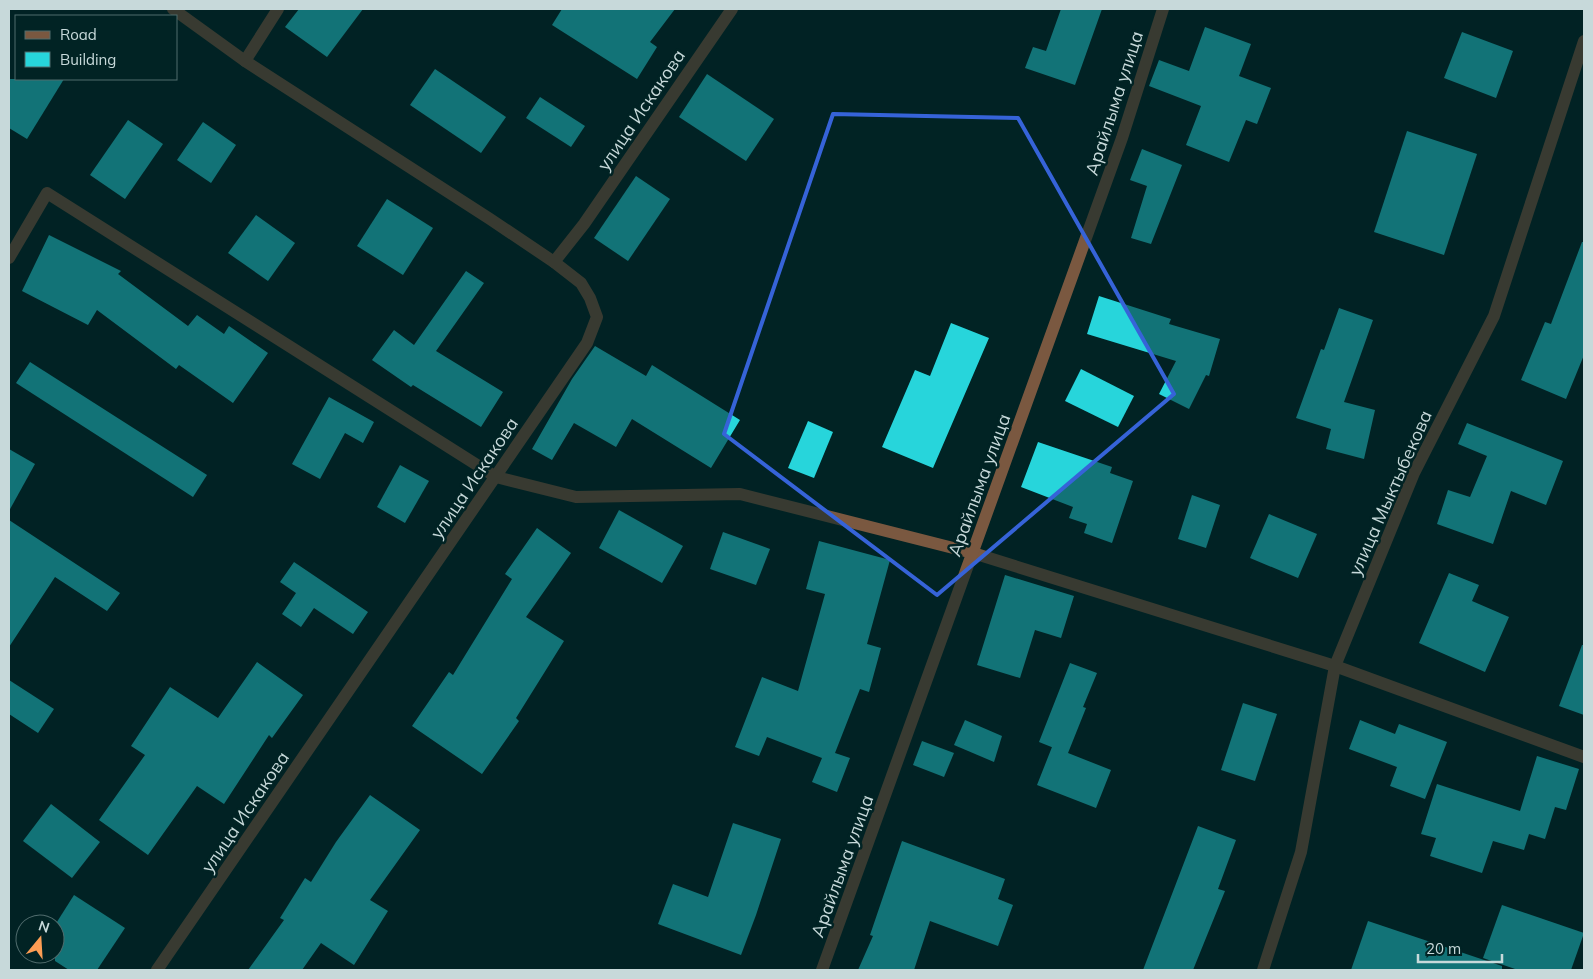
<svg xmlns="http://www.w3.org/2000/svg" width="1593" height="979" viewBox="0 0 1593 979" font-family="Mulish,sans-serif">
  <rect width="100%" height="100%" fill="#012324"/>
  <g fill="#27d5db">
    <path d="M 299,9 L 363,9 L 327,57 L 285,27 Z"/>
    <path d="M 562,9 L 675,9 L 650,42 L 657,47 L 637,79 L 552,25 Z"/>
    <path d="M 1061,9 L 1102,9 L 1075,85 L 1025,68 L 1033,47 L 1046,51 Z"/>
    <path d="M 1205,27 L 1251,44 L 1239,76 L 1271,88 L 1257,124 L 1246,120 L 1229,162 L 1186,145 L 1201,106 L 1149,86 L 1159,60 L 1189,71 Z"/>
    <path d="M 1462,32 L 1513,51 L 1496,98 L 1444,78 Z"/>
    <path d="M 435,69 L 506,117 L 481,153 L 410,105 Z"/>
    <path d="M 707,74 L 774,119 L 746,161 L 679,117 Z"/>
    <path d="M 9,79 L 64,79 L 27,139 L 9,128 Z"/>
    <path d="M 540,97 L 585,126 L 571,147 L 526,118 Z"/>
    <path d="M 128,120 L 163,144 L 125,199 L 90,175 Z"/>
    <path d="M 203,122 L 236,145 L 211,183 L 177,160 Z"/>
    <path d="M 1407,131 L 1477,154 L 1444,255 L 1374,232 Z"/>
    <path d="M 1142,149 L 1182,165 L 1151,244 L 1131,238 L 1147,186 L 1130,180 Z"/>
    <path d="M 636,176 L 670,199 L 628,261 L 594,238 Z"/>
    <path d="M 387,199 L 433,228 L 403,275 L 357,246 Z"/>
    <path d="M 256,215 L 295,243 L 268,281 L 228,253 Z"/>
    <path d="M 49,235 L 121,271 L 118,274 L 188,326 L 197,315 L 224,334 L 229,326 L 268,353 L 233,403 L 179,365 L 176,369 L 97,310 L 88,325 L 22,291 Z"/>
    <path d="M 1582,242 L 1584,242 L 1584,355 L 1566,399 L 1521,380 L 1545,322 L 1551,324 Z"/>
    <path d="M 466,271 L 484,283 L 436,351 L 503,392 L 481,427 L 413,385 L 411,387 L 372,360 L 394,330 L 414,345 Z"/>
    <path d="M 1099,296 L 1171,319 L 1169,324 L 1220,339 L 1209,376 L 1206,375 L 1189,409 L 1159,394 L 1176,361 L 1087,334 Z"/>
    <path d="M 1339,308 L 1373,320 L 1344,402 L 1375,410 L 1364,459 L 1326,449 L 1331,429 L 1296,418 L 1321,349 L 1324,350 Z"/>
    <path d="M 951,323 L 989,338 L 933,468 L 882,447 L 915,370 L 930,376 Z"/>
    <path d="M 595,346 L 646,376 L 652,365 L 740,420 L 711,468 L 632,419 L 616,447 L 574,423 L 552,460 L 532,449 L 572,379 Z"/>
    <path d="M 30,362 L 207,475 L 193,497 L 16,383 Z"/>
    <path d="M 1081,369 L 1134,396 L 1118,427 L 1065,401 Z"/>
    <path d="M 329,397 L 374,422 L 363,443 L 345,433 L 320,479 L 292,464 Z"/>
    <path d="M 808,421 L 833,432 L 814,478 L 788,468 Z"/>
    <path d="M 1467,423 L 1563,461 L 1546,505 L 1511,491 L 1493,544 L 1437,524 L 1448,490 L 1470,497 L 1487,456 L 1458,444 Z"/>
    <path d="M 1038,442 L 1112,467 L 1110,473 L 1133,481 L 1112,543 L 1084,533 L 1087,524 L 1069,518 L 1073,507 L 1021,487 Z"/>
    <path d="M 9,449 L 35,464 L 9,511 Z"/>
    <path d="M 400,465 L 429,481 L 405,523 L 377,507 Z"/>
    <path d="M 1192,495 L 1220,505 L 1206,548 L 1178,539 Z"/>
    <path d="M 619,510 L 683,546 L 662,583 L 599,548 Z"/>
    <path d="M 1269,514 L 1317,534 L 1298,578 L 1250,558 Z"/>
    <path d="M 9,520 L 120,593 L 107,611 L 55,577 L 9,647 Z"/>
    <path d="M 537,528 L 571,553 L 526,617 L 564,641 L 516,718 L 519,721 L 482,774 L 412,726 L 449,672 L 453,675 L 512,579 L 505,574 Z"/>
    <path d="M 723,532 L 770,549 L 756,585 L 710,569 Z"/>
    <path d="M 819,541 L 890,560 L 867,644 L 881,648 L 869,692 L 860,689 L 835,753 L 850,758 L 837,792 L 812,782 L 822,758 L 767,737 L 759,756 L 735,747 L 762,677 L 798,691 L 825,594 L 806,589 Z"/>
    <path d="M 294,562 L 368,612 L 353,634 L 314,608 L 301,627 L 282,614 L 296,593 L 280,582 Z"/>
    <path d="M 1449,573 L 1479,585 L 1472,601 L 1509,617 L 1485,672 L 1419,643 Z"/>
    <path d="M 1005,575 L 1074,596 L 1061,638 L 1035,630 L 1020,678 L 977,665 Z"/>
    <path d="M 1582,645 L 1584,645 L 1584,715 L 1559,706 Z"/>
    <path d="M 257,662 L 303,695 L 272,738 L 269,735 L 224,804 L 197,786 L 148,855 L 99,820 L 145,755 L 131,746 L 170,687 L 218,718 Z"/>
    <path d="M 1070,663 L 1097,673 L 1083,707 L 1086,708 L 1068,753 L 1111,770 L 1096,808 L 1037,785 L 1052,747 L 1054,748 L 1039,742 Z"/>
    <path d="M 9,680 L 54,709 L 38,733 L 9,714 Z"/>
    <path d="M 1243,703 L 1277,714 L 1255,781 L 1221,770 Z"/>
    <path d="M 965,720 L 1002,736 L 994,762 L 954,745 Z"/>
    <path d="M 1360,720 L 1395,734 L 1399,724 L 1447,742 L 1425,799 L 1390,786 L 1397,767 L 1349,749 Z"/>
    <path d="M 922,741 L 954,753 L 944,777 L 913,765 Z"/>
    <path d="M 1537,756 L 1579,769 L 1566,810 L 1555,807 L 1545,839 L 1529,834 L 1524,850 L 1493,841 L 1482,873 L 1430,856 L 1436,838 L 1421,834 L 1437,784 L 1520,811 Z"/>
    <path d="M 370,795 L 420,830 L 370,900 L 388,911 L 354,965 L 321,943 L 302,970 L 248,970 L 284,920 L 280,918 L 305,878 L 311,882 L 336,842 Z"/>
    <path d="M 51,804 L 100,842 L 72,878 L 23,841 Z"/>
    <path d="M 733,823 L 781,839 L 756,915 L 741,955 L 658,924 L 673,884 L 708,897 Z"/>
    <path d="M 1198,826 L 1236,840 L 1218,889 L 1225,891 L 1193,970 L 1143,970 Z"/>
    <path d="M 902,841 L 1005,879 L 998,899 L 1013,905 L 998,946 L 930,921 L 914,970 L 858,970 L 873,936 L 870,935 Z"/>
    <path d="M 74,895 L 125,928 L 97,970 L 69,970 L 55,961 L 55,925 Z"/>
    <path d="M 1502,905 L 1584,933 L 1571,970 L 1518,970 L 1483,958 Z"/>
    <path d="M 1368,921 L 1502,966 L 1502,970 L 1351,970 Z"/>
  </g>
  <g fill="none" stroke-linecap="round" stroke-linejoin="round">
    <g stroke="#7a5840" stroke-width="12">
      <path d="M 173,9 L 245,61 L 490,219 L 554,262"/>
      <path d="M 245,61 L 278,9"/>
      <path d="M 9,258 L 47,193 L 496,477 L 576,497 L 740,494 L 973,553 L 1335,666 L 1584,757"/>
      <path d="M 157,970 L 587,343 L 597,317 L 590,298 L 581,283 L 554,262 L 584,224 L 732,9"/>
      <path d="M 822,970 L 1122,138 L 1163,9"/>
      <path d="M 1263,970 L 1301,852 L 1335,666 L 1414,473 L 1494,316 L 1584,41"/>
    </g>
  </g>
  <path d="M0 0H1593V979H0ZM 833,114 L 1018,118 L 1174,394 L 937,595 L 724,434 Z" fill="#012324" fill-opacity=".55" fill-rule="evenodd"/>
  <path fill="none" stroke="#3663d8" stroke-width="4" stroke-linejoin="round" d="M 833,114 L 1018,118 L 1174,394 L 937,595 L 724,434 Z"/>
  <g text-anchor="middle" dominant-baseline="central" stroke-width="5" stroke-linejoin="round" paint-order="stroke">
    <g font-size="18" fill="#c7d9da" stroke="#012324">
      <text transform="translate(1114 103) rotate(-72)">Арайлыма улица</text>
      <text transform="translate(641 110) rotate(-56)">улица Искакова</text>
      <text transform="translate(474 478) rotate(-56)">улица Искакова</text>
      <text transform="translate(979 485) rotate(-70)">Арайлыма улица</text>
      <text transform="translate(1390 493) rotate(-66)">улица Мыктыбекова</text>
      <text transform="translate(245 812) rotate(-56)">улица Искакова</text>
      <text transform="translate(842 866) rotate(-70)">Арайлыма улица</text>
    </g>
  </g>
  <rect width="1593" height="979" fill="none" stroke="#c7d9da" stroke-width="20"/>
  <rect x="15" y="15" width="162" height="65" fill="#012324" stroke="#506c6d"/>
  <rect x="25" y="31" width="25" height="8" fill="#7a5840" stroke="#506c6d"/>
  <text x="60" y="40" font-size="15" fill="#c7d9da">Road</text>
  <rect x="25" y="52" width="25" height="15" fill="#27d5db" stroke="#506c6d"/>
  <text x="60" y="65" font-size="15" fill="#c7d9da">Building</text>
  <g transform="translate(40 939) rotate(18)"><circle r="24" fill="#012324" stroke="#506c6d"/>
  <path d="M0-4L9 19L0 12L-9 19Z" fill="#fc9d54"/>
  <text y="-8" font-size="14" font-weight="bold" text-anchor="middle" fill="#c7d9da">N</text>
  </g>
  <path d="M1418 954v8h84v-8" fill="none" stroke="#c7d9da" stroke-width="2.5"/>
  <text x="1426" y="954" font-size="15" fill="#c7d9da" stroke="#012324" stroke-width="4" paint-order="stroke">20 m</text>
</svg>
